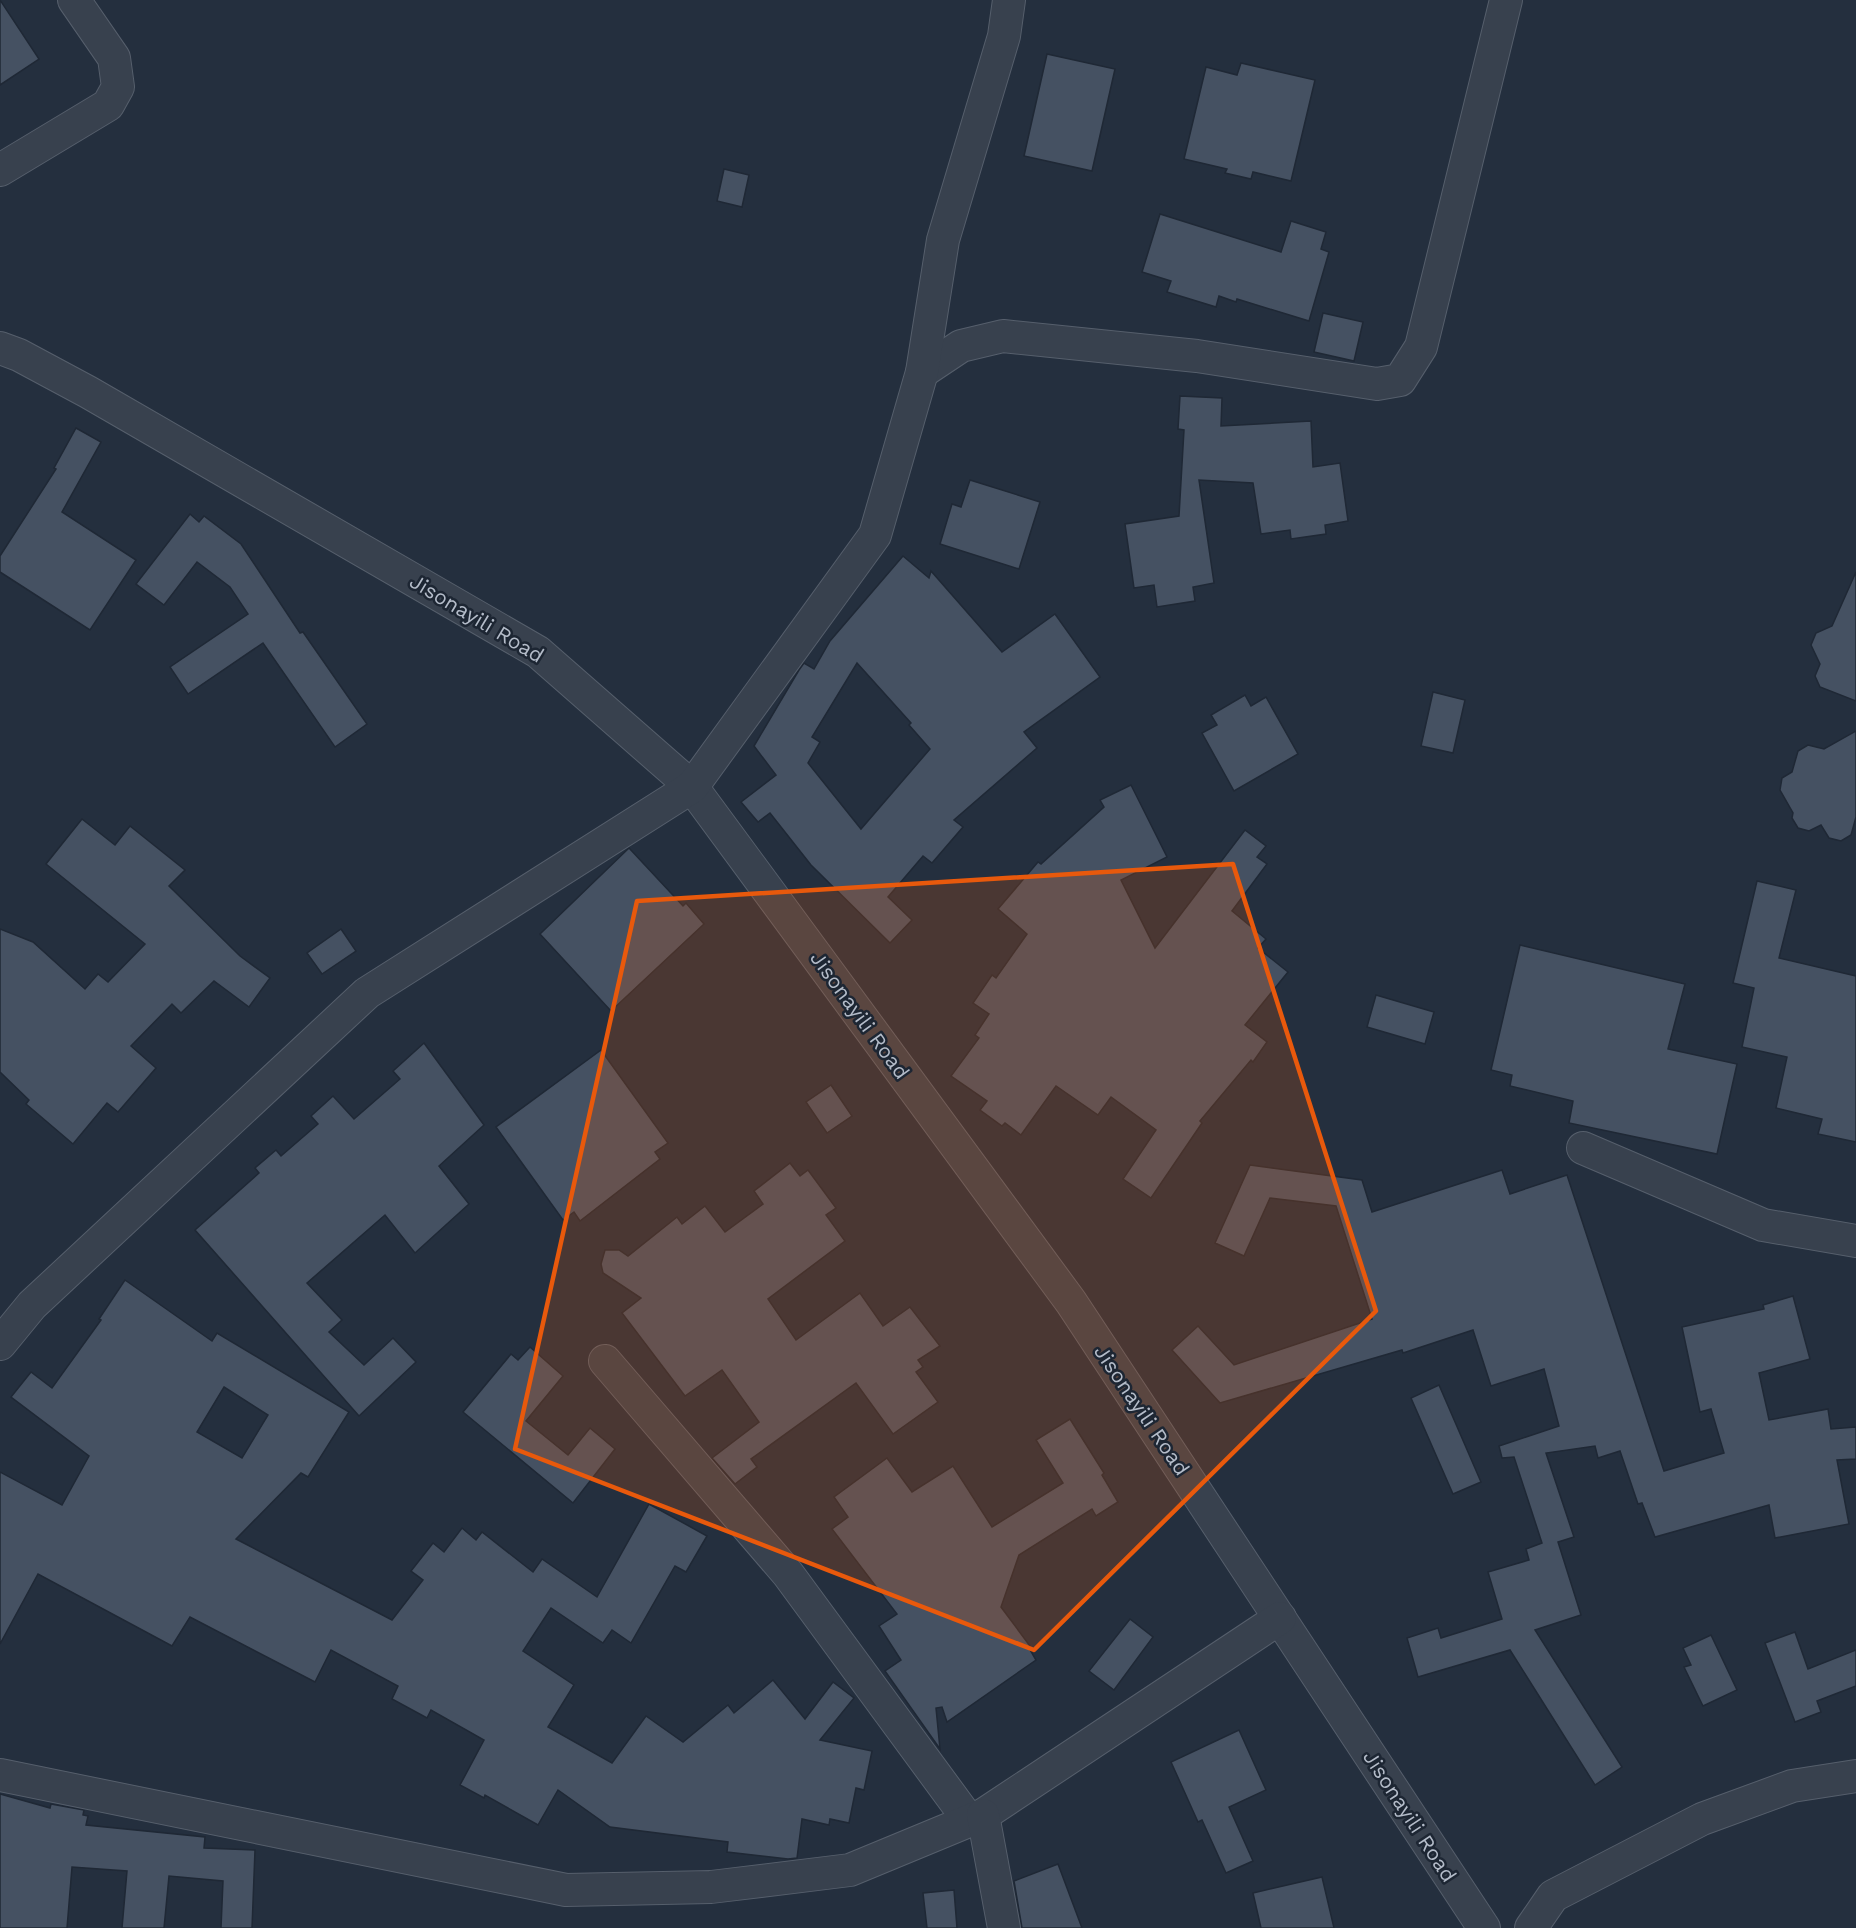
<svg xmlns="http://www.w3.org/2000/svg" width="1856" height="1928" viewBox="0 0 1856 1928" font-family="'Work Sans',sans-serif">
  <rect width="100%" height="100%" fill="#242f3e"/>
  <g fill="#455162" stroke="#1f2835" stroke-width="1.5" fill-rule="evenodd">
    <path d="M 0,0 L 39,59 L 0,85 Z"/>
    <path d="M 1047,54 L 1115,69 L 1092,171 L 1024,156 Z"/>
    <path d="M 1241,63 L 1315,80 L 1291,181 L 1253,172 L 1251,179 L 1225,173 L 1227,169 L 1184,159 L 1206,67 L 1237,75 Z"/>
    <path d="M 724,169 L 749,175 L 742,207 L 717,201 Z"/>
    <path d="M 1160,214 L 1281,252 L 1291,221 L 1326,232 L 1321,249 L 1329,252 L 1309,321 L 1237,299 L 1236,302 L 1219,296 L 1216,307 L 1167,292 L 1171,281 L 1142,272 Z"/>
    <path d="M 1323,313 L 1363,322 L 1354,361 L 1314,352 Z"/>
    <path d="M 1180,396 L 1222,398 L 1221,426 L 1311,421 L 1313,467 L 1340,463 L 1348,521 L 1325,525 L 1326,534 L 1291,539 L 1290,530 L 1261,534 L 1253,483 L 1199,480 L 1214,583 L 1193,587 L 1195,601 L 1157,607 L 1154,585 L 1134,588 L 1125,524 L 1179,516 L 1184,430 L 1178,429 Z"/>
    <path d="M 76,428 L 101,442 L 62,512 L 136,560 L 90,630 L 0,572 L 0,556 L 56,469 L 54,468 Z"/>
    <path d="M 970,480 L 1040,502 L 1019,569 L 940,544 L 952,504 L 961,507 Z"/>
    <path d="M 190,514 L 199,522 L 204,516 L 241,544 L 300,633 L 303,632 L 367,724 L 335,747 L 263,643 L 188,694 L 170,667 L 248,614 L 230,587 L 197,562 L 164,605 L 136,584 Z"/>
    <path d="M 903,556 L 929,578 L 931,571 L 1002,652 L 1055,614 L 1100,677 L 1024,732 L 1037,748 L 954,820 L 963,827 L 932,863 L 923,856 L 888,897 L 912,920 L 890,943 L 811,865 L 770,813 L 758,822 L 741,802 L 776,775 L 754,746 L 799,670 L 804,663 L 814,669 L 830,641 ZM 857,663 L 911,723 L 909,725 L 930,749 L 861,829 L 808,763 L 820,742 L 812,737 Z"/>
    <path d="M 1856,572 L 1856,701 L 1820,687 L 1815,676 L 1820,664 L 1811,645 L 1816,633 L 1832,626 Z"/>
    <path d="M 1433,692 L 1465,700 L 1453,753 L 1421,746 Z"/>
    <path d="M 1245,695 L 1251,706 L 1266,697 L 1298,754 L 1234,791 L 1202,733 L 1217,725 L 1211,715 Z"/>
    <path d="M 1856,731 L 1856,817 L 1851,835 L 1841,841 L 1829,838 L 1821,825 L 1809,831 L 1798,828 L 1792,818 L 1793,813 L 1780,790 L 1782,778 L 1792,772 L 1798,751 L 1808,745 L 1824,749 Z"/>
    <path d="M 1131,785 L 1167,857 L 1121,880 L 1155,948 L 1245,830 L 1266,846 L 1257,857 L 1267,864 L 1232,911 L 1266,939 L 1258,948 L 1288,972 L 1245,1025 L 1267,1042 L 1253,1062 L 1251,1060 L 1200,1121 L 1202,1123 L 1151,1198 L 1123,1179 L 1156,1130 L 1111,1097 L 1098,1115 L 1056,1086 L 1021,1135 L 1005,1123 L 1002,1126 L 980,1110 L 987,1101 L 951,1076 L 979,1038 L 975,1035 L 989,1014 L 973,1003 L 992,975 L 996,978 L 1027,934 L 998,909 L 1038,862 L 1041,864 L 1104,807 L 1100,800 Z"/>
    <path d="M 82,819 L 115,845 L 130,826 L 185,870 L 169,886 L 240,956 L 270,978 L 249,1007 L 214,981 L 181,1013 L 172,1004 L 131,1046 L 156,1068 L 118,1112 L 107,1103 L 73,1144 L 26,1104 L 29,1100 L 0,1072 L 0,929 L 33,942 L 85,989 L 98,974 L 108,982 L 145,944 L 46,864 Z"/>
    <path d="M 629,848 L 683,906 L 686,903 L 704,924 L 611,1011 L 540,934 Z"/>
    <path d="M 1757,881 L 1796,890 L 1779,958 L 1856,976 L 1856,1142 L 1818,1134 L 1822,1119 L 1776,1108 L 1787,1057 L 1742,1047 L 1754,988 L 1733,983 Z"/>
    <path d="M 341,929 L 356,951 L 322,974 L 307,953 Z"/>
    <path d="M 1520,945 L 1685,984 L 1668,1049 L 1737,1064 L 1717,1154 L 1569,1123 L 1573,1101 L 1510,1086 L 1512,1075 L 1491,1070 Z"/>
    <path d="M 1376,995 L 1434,1012 L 1425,1044 L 1367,1027 Z"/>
    <path d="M 424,1043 L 484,1125 L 439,1166 L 469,1204 L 415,1253 L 385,1215 L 307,1283 L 342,1320 L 329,1332 L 364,1365 L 393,1338 L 416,1362 L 359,1416 L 195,1230 L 259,1173 L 255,1168 L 276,1150 L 281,1156 L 318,1124 L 311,1116 L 333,1096 L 354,1119 L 400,1079 L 393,1071 Z"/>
    <path d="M 601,1050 L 668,1143 L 655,1152 L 660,1159 L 580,1221 L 574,1212 L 563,1220 L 496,1127 Z"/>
    <path d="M 831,1085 L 852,1116 L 827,1133 L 806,1102 Z"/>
    <path d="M 790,1163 L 800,1176 L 808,1170 L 836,1208 L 826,1215 L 845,1241 L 768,1299 L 796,1340 L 860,1293 L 883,1326 L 910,1307 L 940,1346 L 918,1360 L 923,1367 L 916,1372 L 938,1402 L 893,1434 L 856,1383 L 751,1459 L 757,1467 L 735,1484 L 712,1458 L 759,1422 L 722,1370 L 685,1396 L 622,1313 L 641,1298 L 603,1273 L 601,1264 L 605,1250 L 619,1250 L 628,1256 L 677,1217 L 682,1224 L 705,1206 L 725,1232 L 763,1204 L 754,1191 Z"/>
    <path d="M 1250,1165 L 1362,1180 L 1372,1212 L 1502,1170 L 1510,1194 L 1567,1175 L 1664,1471 L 1724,1453 L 1711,1409 L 1700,1412 L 1682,1327 L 1764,1309 L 1763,1305 L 1793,1296 L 1810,1359 L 1759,1373 L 1769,1420 L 1828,1409 L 1831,1429 L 1856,1427 L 1856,1459 L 1837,1460 L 1849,1524 L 1775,1538 L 1769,1505 L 1655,1537 L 1642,1503 L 1638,1504 L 1620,1451 L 1598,1458 L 1595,1446 L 1546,1453 L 1574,1537 L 1558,1542 L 1581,1615 L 1535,1630 L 1622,1767 L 1595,1785 L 1510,1650 L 1418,1677 L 1407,1638 L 1438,1628 L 1441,1638 L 1502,1619 L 1488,1572 L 1529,1560 L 1526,1549 L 1542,1543 L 1514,1457 L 1502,1458 L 1499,1446 L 1559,1426 L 1544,1369 L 1491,1386 L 1473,1330 L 1403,1353 L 1402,1350 L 1220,1403 L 1172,1350 L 1198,1326 L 1234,1365 L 1372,1319 L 1336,1206 L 1270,1198 L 1244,1256 L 1215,1243 Z"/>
    <path d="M 125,1280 L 212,1341 L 217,1333 L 349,1412 L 308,1477 L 301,1473 L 236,1539 L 392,1620 L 423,1580 L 411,1571 L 433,1543 L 444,1552 L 462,1528 L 476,1540 L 482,1532 L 533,1572 L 542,1559 L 597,1597 L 649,1504 L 707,1536 L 686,1572 L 675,1566 L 631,1643 L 612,1630 L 603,1643 L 551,1608 L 523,1651 L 574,1685 L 548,1727 L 612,1763 L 646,1716 L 683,1742 L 728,1705 L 734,1713 L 773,1680 L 805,1719 L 833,1682 L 854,1698 L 820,1740 L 872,1751 L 864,1790 L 856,1788 L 849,1823 L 830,1819 L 829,1825 L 802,1819 L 797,1858 L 788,1859 L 727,1852 L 728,1842 L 610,1827 L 558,1790 L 538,1825 L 485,1795 L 484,1798 L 460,1785 L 484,1740 L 431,1710 L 427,1718 L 392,1699 L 398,1686 L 331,1650 L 315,1682 L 190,1617 L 172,1646 L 38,1574 L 0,1644 L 0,1472 L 62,1505 L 89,1456 L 11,1397 L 31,1372 L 52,1388 L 101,1320 L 99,1319 ZM 224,1387 L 268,1415 L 242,1458 L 197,1432 Z"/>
    <path d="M 530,1347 L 563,1376 L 526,1421 L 568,1455 L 590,1428 L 615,1449 L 573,1503 L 463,1412 L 511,1354 L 518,1360 Z"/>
    <path d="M 1439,1385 L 1481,1482 L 1453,1494 L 1411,1398 Z"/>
    <path d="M 1070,1419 L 1104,1473 L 1102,1475 L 1118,1502 L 1096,1516 L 1092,1509 L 1019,1555 L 1001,1607 L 1030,1646 L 1029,1648 L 1036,1660 L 947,1722 L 942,1707 L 936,1708 L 940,1749 L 885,1671 L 901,1660 L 879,1626 L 897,1614 L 832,1529 L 848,1517 L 834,1497 L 887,1458 L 912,1492 L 953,1466 L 992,1527 L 1063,1483 L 1036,1440 Z"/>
    <path d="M 1130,1619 L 1153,1637 L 1114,1690 L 1089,1671 Z"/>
    <path d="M 1795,1632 L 1808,1669 L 1856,1650 L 1856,1686 L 1817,1701 L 1821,1712 L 1795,1722 L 1765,1643 Z"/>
    <path d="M 1711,1635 L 1737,1690 L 1703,1706 L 1684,1667 L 1691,1665 L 1683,1648 Z"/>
    <path d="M 1239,1730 L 1266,1790 L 1229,1807 L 1253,1861 L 1226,1873 L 1202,1820 L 1198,1822 L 1171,1762 Z"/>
    <path d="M 0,1794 L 50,1808 L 51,1804 L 84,1810 L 83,1815 L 88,1816 L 86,1825 L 205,1837 L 204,1848 L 255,1850 L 252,1928 L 221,1928 L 223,1881 L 169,1876 L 164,1928 L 122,1928 L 127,1871 L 72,1867 L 67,1928 L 0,1928 Z"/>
    <path d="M 1058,1864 L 1082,1928 L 1022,1928 L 1014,1881 Z"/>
    <path d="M 1322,1877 L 1334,1928 L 1261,1928 L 1253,1893 Z"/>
    <path d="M 954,1890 L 957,1928 L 927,1928 L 923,1893 Z"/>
  </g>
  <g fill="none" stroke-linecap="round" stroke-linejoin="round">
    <defs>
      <g id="minor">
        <path d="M 0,170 L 108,105 L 118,87 L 114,58 L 74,0"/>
        <path d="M 0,348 L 19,355 L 88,392 L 538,652 L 692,787 L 1071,1302 L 1484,1928"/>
        <path d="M 922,372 L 961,346 L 1003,336 L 1197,356 L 1377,384 L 1400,380 L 1421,347 L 1506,0"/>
        <path d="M 1583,1148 L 1763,1225 L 1856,1241"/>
        <path d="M 0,1344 L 32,1305 L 367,993 L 692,787 L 875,535 L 922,372 L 943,240 L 1004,36 L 1009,0"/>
        <path d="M 605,1361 L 788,1574 L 968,1819"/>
        <path d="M 0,1775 L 566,1890 L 711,1887 L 850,1870 L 983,1815 L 1280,1618"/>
        <path d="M 983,1815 L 1004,1928"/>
        <path d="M 1531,1928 L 1553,1896 L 1702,1819 L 1792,1786 L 1856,1776"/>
      </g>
    </defs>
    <use href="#minor" stroke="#565f6c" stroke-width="34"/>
    <use href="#minor" stroke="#38414e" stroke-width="32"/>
  </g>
  <path fill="#e8590c" fill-opacity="0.2" stroke="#e8590c" stroke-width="4.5" stroke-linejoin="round" d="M 1233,864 L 1376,1311 L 1034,1650 L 515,1449 L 637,901 Z"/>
  <g text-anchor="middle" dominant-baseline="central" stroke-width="5" stroke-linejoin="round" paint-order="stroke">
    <g font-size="21" fill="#b4bcc9" stroke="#1d2633">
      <text transform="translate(477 618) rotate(31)">Jisonayili Road</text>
      <text transform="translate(860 1015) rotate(54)">Jisonayili Road</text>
      <text transform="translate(1142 1410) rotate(56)">Jisonayili Road</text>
      <text transform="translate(1410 1816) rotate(57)">Jisonayili Road</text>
    </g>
  </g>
</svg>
